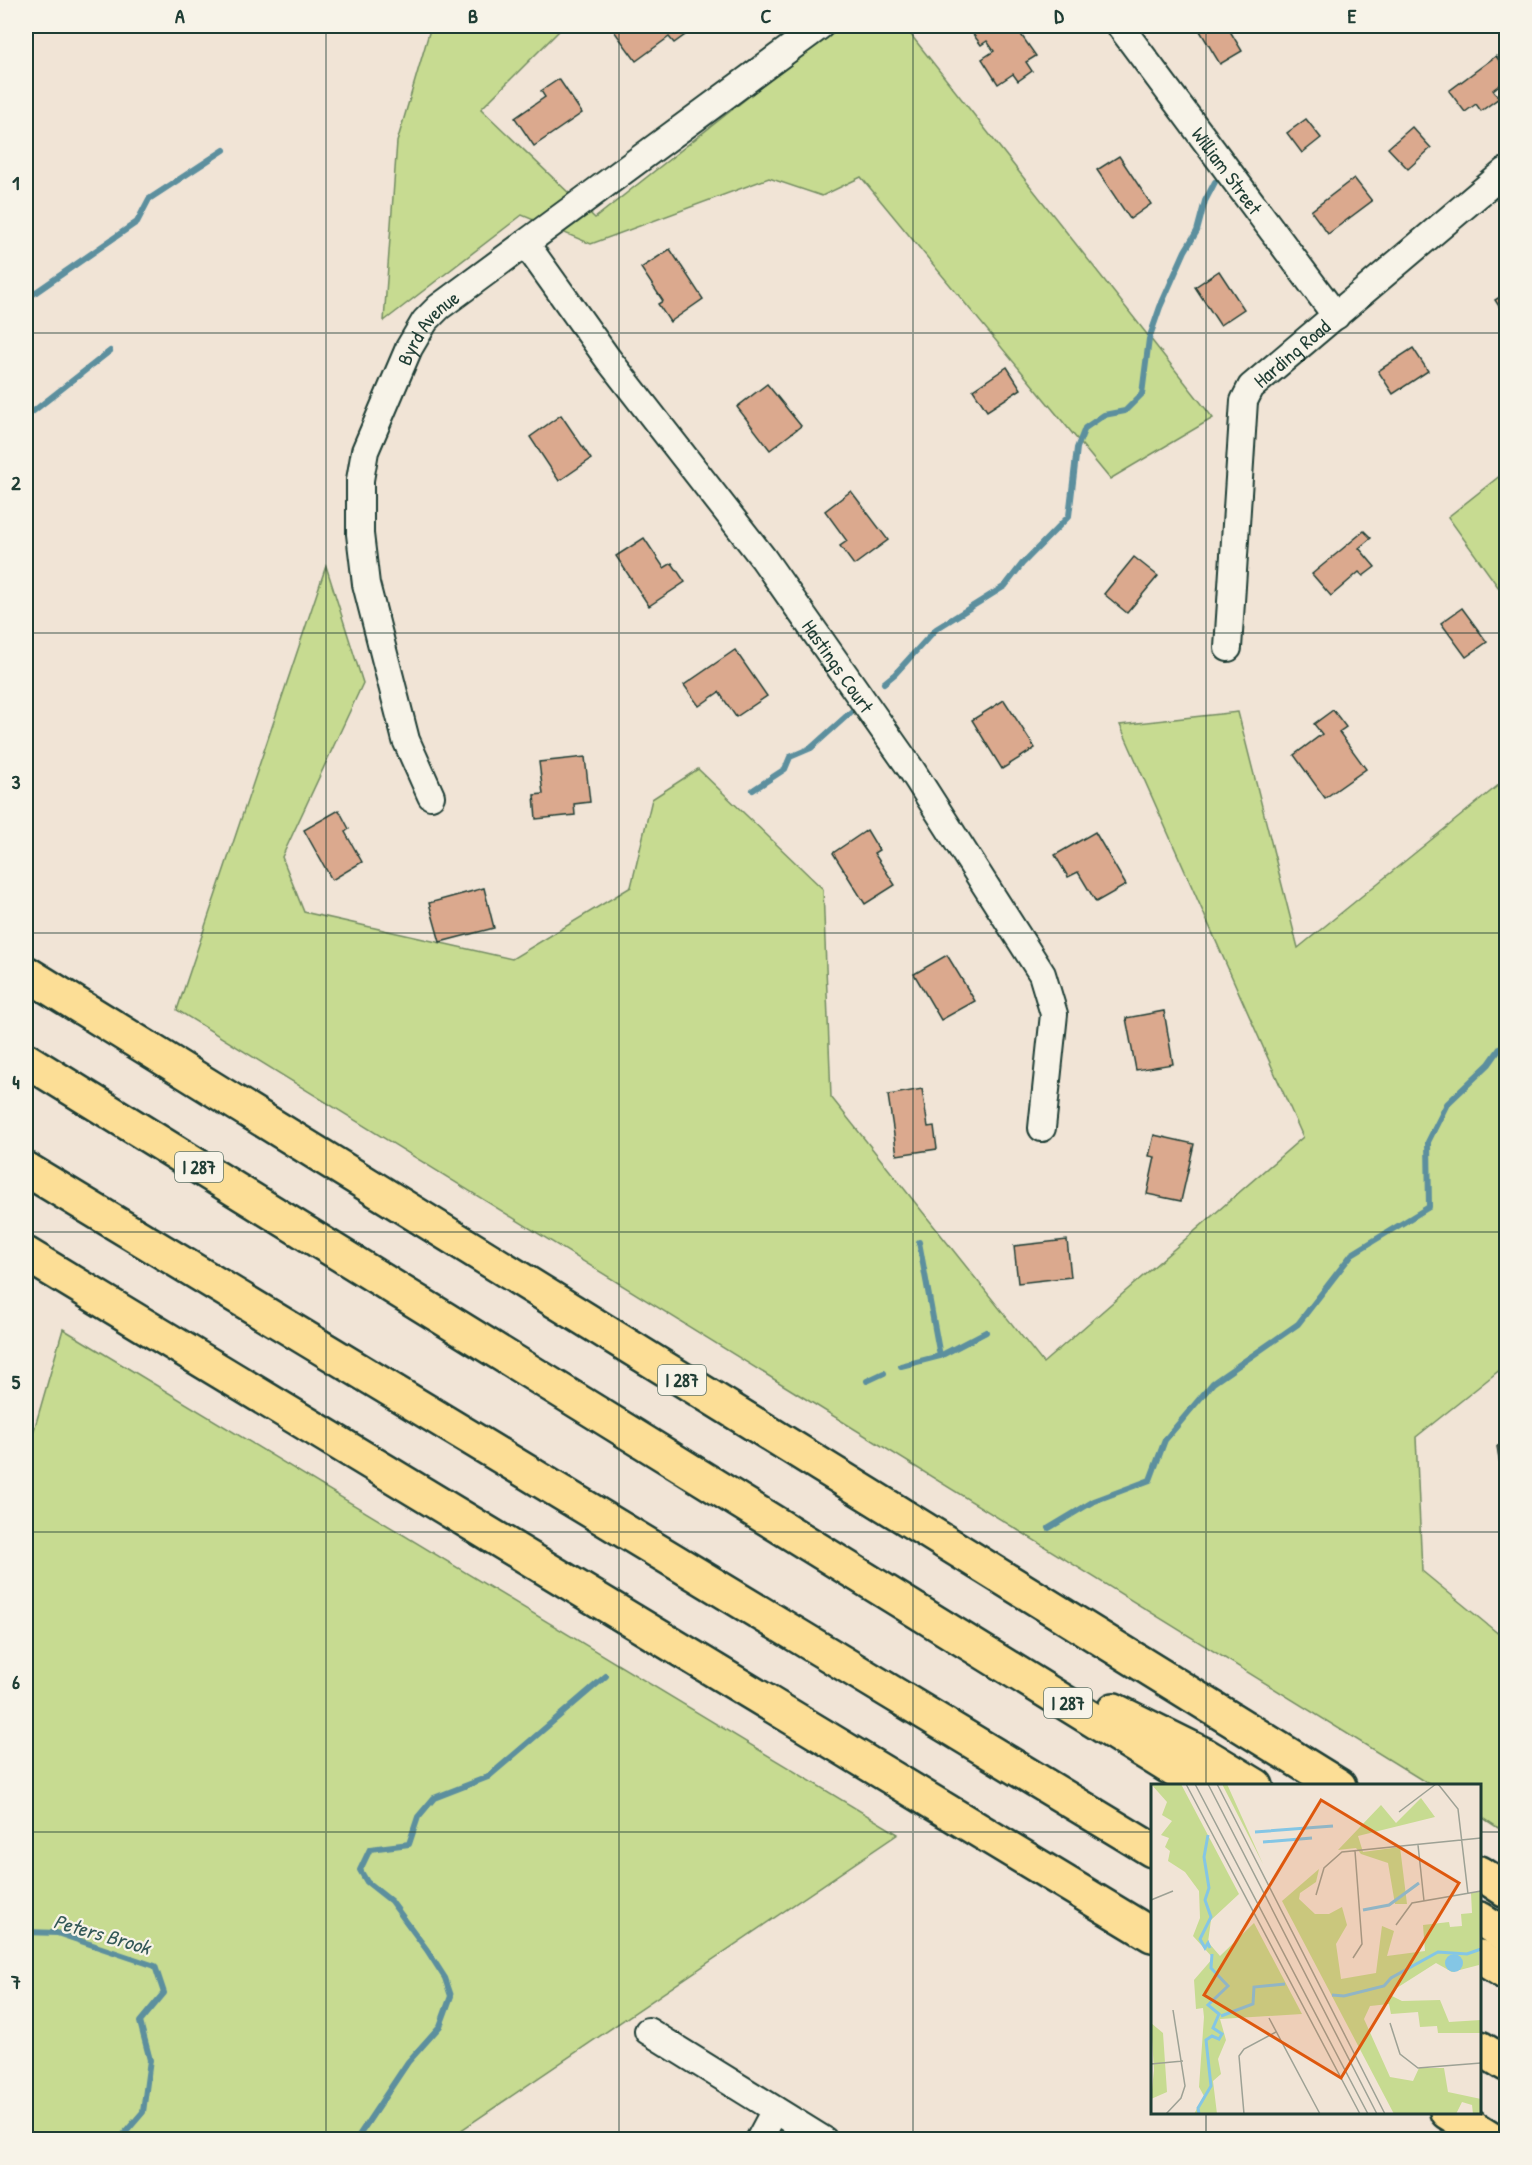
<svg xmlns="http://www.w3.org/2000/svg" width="1532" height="2165" viewBox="0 0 1532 2165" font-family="'Patrick Hand',sans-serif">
  <rect width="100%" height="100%" fill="#f1e4d6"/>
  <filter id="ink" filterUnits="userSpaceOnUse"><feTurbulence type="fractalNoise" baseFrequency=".0167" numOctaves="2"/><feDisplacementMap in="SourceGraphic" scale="12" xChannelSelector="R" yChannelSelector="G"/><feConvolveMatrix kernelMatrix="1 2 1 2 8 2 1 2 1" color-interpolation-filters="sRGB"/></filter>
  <g filter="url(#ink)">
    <g fill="#c7db91" stroke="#738c62" stroke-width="1.5">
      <path d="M 431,26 L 564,26 L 481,109 L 595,218 L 838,26 L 904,26 L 1213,418 L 1110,479 L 861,177 L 822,196 L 769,178 L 591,244 L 522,215 L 384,321 L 397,142 Z"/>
      <path d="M 1506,471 L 1506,598 L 1448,517 Z"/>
      <path d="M 326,566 L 363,683 L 282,857 L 304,912 L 512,959 L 631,887 L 652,799 L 698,769 L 823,889 L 831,1097 L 1043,1363 L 1303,1137 L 1120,725 L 1238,712 L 1298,948 L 1506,779 L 1506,1365 L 1416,1437 L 1422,1571 L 1506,1640 L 1506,1833 L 1480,1816 L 1480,1786 L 1430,1785 L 177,1010 Z"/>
      <path d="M 63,1329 L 898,1834 L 448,2139 L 26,2139 L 26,1458 Z"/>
    </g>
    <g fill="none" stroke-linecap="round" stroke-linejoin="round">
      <g stroke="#5c8f9e" stroke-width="6">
        <path d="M 26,299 L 137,222 L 149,199 L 224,150"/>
        <path d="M 26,417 L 110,351"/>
        <path d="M 884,683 L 895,674 L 936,629 L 1005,586 L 1022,564 L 1069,516 L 1077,448 L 1085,428 L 1104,415 L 1125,411 L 1142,394 L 1149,339 L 1160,307 L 1185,251 L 1197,231 L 1205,201 L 1215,182"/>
        <path d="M 753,790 L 785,769 L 790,757 L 811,748 L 851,712"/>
        <path d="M 919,1242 L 940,1356"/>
        <path d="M 901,1366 L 940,1356 L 986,1332"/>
        <path d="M 867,1381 L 884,1373"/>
        <path d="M 1049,1528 L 1094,1501 L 1150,1480 L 1165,1440 L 1213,1383 L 1298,1324 L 1352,1254 L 1429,1207 L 1428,1142 L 1447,1104 L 1489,1064 L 1506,1040"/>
        <path d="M 26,1932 L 57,1933 L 155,1966 L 164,1993 L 140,2022 L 150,2060 L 143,2112 L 119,2140"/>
        <path d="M 356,2140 L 408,2062 L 440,2026 L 451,1996 L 445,1978 L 427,1950 L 391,1901 L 367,1882 L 360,1870 L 370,1849 L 409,1844 L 418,1817 L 434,1798 L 488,1777 L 606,1676"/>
      </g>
    </g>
    <g fill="#dba98e" stroke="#1f3d34" stroke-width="1.5">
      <path d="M 621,26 L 689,26 L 692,30 L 674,43 L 669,37 L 636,61 L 614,31 Z"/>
      <path d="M 967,26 L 1015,26 L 1036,56 L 1026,62 L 1032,71 L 1018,81 L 1013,74 L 998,84 L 982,59 L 994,51 L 987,41 L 981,45 Z"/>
      <path d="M 1197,26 L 1227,26 L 1242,51 L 1220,64 Z"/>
      <path d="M 1496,56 L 1506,70 L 1506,80 L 1493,90 L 1499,98 L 1481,111 L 1476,104 L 1465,112 L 1449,91 Z"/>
      <path d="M 559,79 L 582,113 L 534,146 L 515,118 L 545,97 L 541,91 Z"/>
      <path d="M 1306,119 L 1321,138 L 1302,153 L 1287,133 Z"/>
      <path d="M 1412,127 L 1431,148 L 1408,169 L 1388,148 Z"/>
      <path d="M 1119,156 L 1151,204 L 1130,219 L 1097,170 Z"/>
      <path d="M 1354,178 L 1372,201 L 1328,234 L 1311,211 Z"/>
      <path d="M 670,249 L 703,299 L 670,322 L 658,304 L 663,301 L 641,268 Z"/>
      <path d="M 1219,271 L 1244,309 L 1220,325 L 1195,287 Z"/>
      <path d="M 1506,293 L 1506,317 L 1495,300 Z"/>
      <path d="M 1413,348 L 1428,371 L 1393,394 L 1378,371 Z"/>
      <path d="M 1007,367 L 1021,389 L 987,411 L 973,390 Z"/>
      <path d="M 767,384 L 801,426 L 770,450 L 737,407 Z"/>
      <path d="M 561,415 L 591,459 L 559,481 L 530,437 Z"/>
      <path d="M 851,491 L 888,540 L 854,565 L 840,546 L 847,541 L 825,511 Z"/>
      <path d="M 1364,531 L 1371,538 L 1359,548 L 1375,567 L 1363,576 L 1359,572 L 1331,596 L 1312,574 Z"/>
      <path d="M 644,538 L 664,568 L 672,563 L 685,582 L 649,606 L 616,556 Z"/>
      <path d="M 1134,557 L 1158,576 L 1127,613 L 1104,594 Z"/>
      <path d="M 1462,608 L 1487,642 L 1466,657 L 1441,623 Z"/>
      <path d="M 735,650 L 767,696 L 736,717 L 719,692 L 699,706 L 684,685 Z"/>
      <path d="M 1004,700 L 1035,748 L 1002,769 L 972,720 Z"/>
      <path d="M 1333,710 L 1346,727 L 1339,732 L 1366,769 L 1325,798 L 1294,755 L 1322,734 L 1314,724 Z"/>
      <path d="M 585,757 L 590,802 L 574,804 L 575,815 L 536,819 L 534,795 L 543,794 L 539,762 Z"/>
      <path d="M 339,810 L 349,829 L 345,832 L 362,862 L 332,880 L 304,830 Z"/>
      <path d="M 867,830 L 879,850 L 874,853 L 895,885 L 865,904 L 833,853 Z"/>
      <path d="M 1095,832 L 1126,885 L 1096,902 L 1078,872 L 1068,877 L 1055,855 Z"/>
      <path d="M 484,888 L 494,928 L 440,942 L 429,903 Z"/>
      <path d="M 947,955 L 975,1001 L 941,1020 L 914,974 Z"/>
      <path d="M 1164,1011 L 1173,1064 L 1136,1070 L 1126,1018 Z"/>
      <path d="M 922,1089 L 928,1127 L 934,1126 L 937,1149 L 897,1155 L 888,1095 Z"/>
      <path d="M 1154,1135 L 1194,1144 L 1181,1201 L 1147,1194 L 1155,1157 L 1149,1156 Z"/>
      <path d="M 1067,1240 L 1071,1277 L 1018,1283 L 1014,1246 Z"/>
      <path d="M 1506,1444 L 1506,1487 L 1504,1488 L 1497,1446 Z"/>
    </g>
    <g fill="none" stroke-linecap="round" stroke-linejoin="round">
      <defs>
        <g id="minor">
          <path id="s1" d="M 1120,26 L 1336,316"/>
          <path id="s2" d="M 526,244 L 608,359 L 763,558 L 911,769 L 1042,974 L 1054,1014 L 1042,1128"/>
          <path id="s3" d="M 1228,648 L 1244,401 L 1251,387 L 1506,171"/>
          <path id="s4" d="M 431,796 L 406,740 L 366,584 L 360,534 L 360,480 L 365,451 L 409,348 L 425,321 L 439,307 L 820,26"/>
          <path d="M 648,2031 L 824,2140"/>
          <path d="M 759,2140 L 775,2110"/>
        </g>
        <g id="highway">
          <path d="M 26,973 L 1339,1786"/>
          <path d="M 26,1060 L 1200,1786"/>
          <path d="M 26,1169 L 1152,1850"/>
          <path d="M 26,1254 L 1152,1935"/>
          <path d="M 1114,1710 L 1203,1754 L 1256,1786"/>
          <path d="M 1480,1873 L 1506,1890"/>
          <path d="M 1480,1919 L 1506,1935"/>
          <path d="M 1480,1957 L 1506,1973"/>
          <path d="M 1480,2048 L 1506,2064"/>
          <path d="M 1447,2112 L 1492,2140"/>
        </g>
      </defs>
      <use href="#minor" stroke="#1f3d34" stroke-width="30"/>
      <use href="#highway" stroke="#1f3d34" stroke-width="38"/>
      <use href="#minor" stroke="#f7f3e8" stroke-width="26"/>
      <use href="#highway" stroke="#fcde96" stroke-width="33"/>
    </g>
  </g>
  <path fill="none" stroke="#1f3d34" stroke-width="1.5" stroke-opacity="0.55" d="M 326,26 L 326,2140M 619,26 L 619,2140M 913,26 L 913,2140M 1206,26 L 1206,1786M 26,333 L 1506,333M 26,633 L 1506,633M 26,933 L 1506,933M 26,1232 L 1506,1232M 26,1532 L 1506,1532M 26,1832 L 1152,1832M 1480,1832 L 1506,1832M 1206,2112 L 1206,2140"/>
  <g text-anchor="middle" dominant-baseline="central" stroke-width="4.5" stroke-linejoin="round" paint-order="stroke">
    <g fill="#f7f3e8" stroke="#60746a" stroke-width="1.5">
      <rect x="175" y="1152" width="48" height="30" rx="4.5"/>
      <rect x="658" y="1365" width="48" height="30" rx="4.5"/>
      <rect x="1044" y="1688" width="48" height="30" rx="4.5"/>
    </g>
    <g font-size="18" font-weight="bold" fill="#1f3d34">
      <text x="199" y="1167">I 287</text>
      <text x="682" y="1380">I 287</text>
      <text x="1068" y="1703">I 287</text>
    </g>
    <g font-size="20" fill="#1f3d34" stroke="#f7f3e8">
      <text stroke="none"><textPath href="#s1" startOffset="180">William Street</textPath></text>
      <text stroke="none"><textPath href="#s4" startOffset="496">Byrd Avenue</textPath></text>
      <text stroke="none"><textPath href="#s3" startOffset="316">Harding Road</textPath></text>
      <text stroke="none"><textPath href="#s2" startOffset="525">Hastings Court</textPath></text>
    </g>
    <g font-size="21" font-style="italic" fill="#335857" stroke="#f7f3e8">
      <text transform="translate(102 1934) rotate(16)">Peters Brook</text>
    </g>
  </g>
  <g transform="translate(1151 1784)">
    <rect width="330" height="330" fill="#f1e4d6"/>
    <path d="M 0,0 L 30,0 L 88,110 L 60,136 L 57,158 L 69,172 L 103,139 L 151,230 L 69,235 L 75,256 L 67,275 L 70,290 L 62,297 L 66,330 L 43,330 L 53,312 L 48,303 L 53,233 L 52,224 L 45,225 L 43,196 L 62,174 L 42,152 L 49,134 L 48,107 L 34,88 L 17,77 L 19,67 L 14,63 L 18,54 L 10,51 L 21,37 L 11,31 L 16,18 ZM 71,0 L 76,0 L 112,80 ZM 270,14 L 284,33 L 207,52 L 212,68 L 249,63 L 256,120 L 244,120 L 237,79 L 210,70 L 205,64 L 187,66 L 230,21 L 245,39 ZM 168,85 L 165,98 L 149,109 L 148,115 L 164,130 L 178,130 L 191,123 L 196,141 L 185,160 L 190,195 L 225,189 L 231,142 L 243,147 L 236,172 L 274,167 L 272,141 L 298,138 L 299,143 L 311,142 L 310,130 L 321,129 L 320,109 L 330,107 L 328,181 L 301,188 L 285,179 L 241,207 L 241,212 L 251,217 L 289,216 L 298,238 L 330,236 L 330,249 L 287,249 L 286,242 L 269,243 L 267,228 L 240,230 L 238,220 L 219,222 L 213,235 L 239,293 L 262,297 L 268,284 L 293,284 L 297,308 L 330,315 L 330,330 L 322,330 L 321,321 L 311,318 L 305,330 L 243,330 L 131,117 ZM 0,239 L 12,249 L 16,308 L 0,315 L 3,286 Z" fill="#c7db91"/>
    <path d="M294 179a9 9 0 1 1 18 0a9 9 0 1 1-18 0Z" fill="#84c6e5"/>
    <path fill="none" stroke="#84c6e5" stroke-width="3" d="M 104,48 L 182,42M 57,51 L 53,73 L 58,104 L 54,116 L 60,133 L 49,155 L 54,164 L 57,159 L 59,164M 112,58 L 161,54M 212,126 L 238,121 L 268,99M 181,211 L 193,212 L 233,202 L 240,194 L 287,168 L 316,170 L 330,165M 70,232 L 102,220 L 103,203 L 134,200M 48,330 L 47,324 L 60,302 L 55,256 L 61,252 L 68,255 L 71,250 L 62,244 L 68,230 L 57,221 L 77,202 L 60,184 L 61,170"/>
    <path fill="none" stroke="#9da195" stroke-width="1.5" d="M 35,0 L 209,330M 44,0 L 217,330M 57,0 L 226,330M 66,0 L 234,330M 287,0 L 307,25 L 317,110M 248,28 L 285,0M 267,61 L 273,117M 165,111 L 173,84 L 191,68 L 330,54M 0,116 L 22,107M 245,141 L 261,119 L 330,107M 202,174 L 211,160 L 204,67M 118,234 L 169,330M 239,239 L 249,270 L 267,284 L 330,279M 0,280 L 32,277M 15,330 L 30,314 L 34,302 L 22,226M 93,330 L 88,272 L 93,265 L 125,248"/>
    <path fill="#de580e" fill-opacity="0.15" stroke="#de580e" stroke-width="3" d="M 170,16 L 308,99 L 190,294 L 53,211 Z"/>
    <rect width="330" height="330" fill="none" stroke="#1f3d34" stroke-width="3"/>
  </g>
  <rect width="1532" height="2165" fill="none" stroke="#f7f3e8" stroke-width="66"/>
  <rect x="33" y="33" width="1466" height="2099" fill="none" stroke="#1f3d34" stroke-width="2"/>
  <g font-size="20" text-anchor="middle" font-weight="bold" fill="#1f3d34">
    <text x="180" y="23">A</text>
    <text x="473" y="23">B</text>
    <text x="766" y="23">C</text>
    <text x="1059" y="23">D</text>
    <text x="1352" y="23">E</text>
    <text x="16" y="190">1</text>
    <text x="16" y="490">2</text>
    <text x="16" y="789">3</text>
    <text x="16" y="1089">4</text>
    <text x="16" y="1389">5</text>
    <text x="16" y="1689">6</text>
    <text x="16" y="1989">7</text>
  </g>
</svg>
